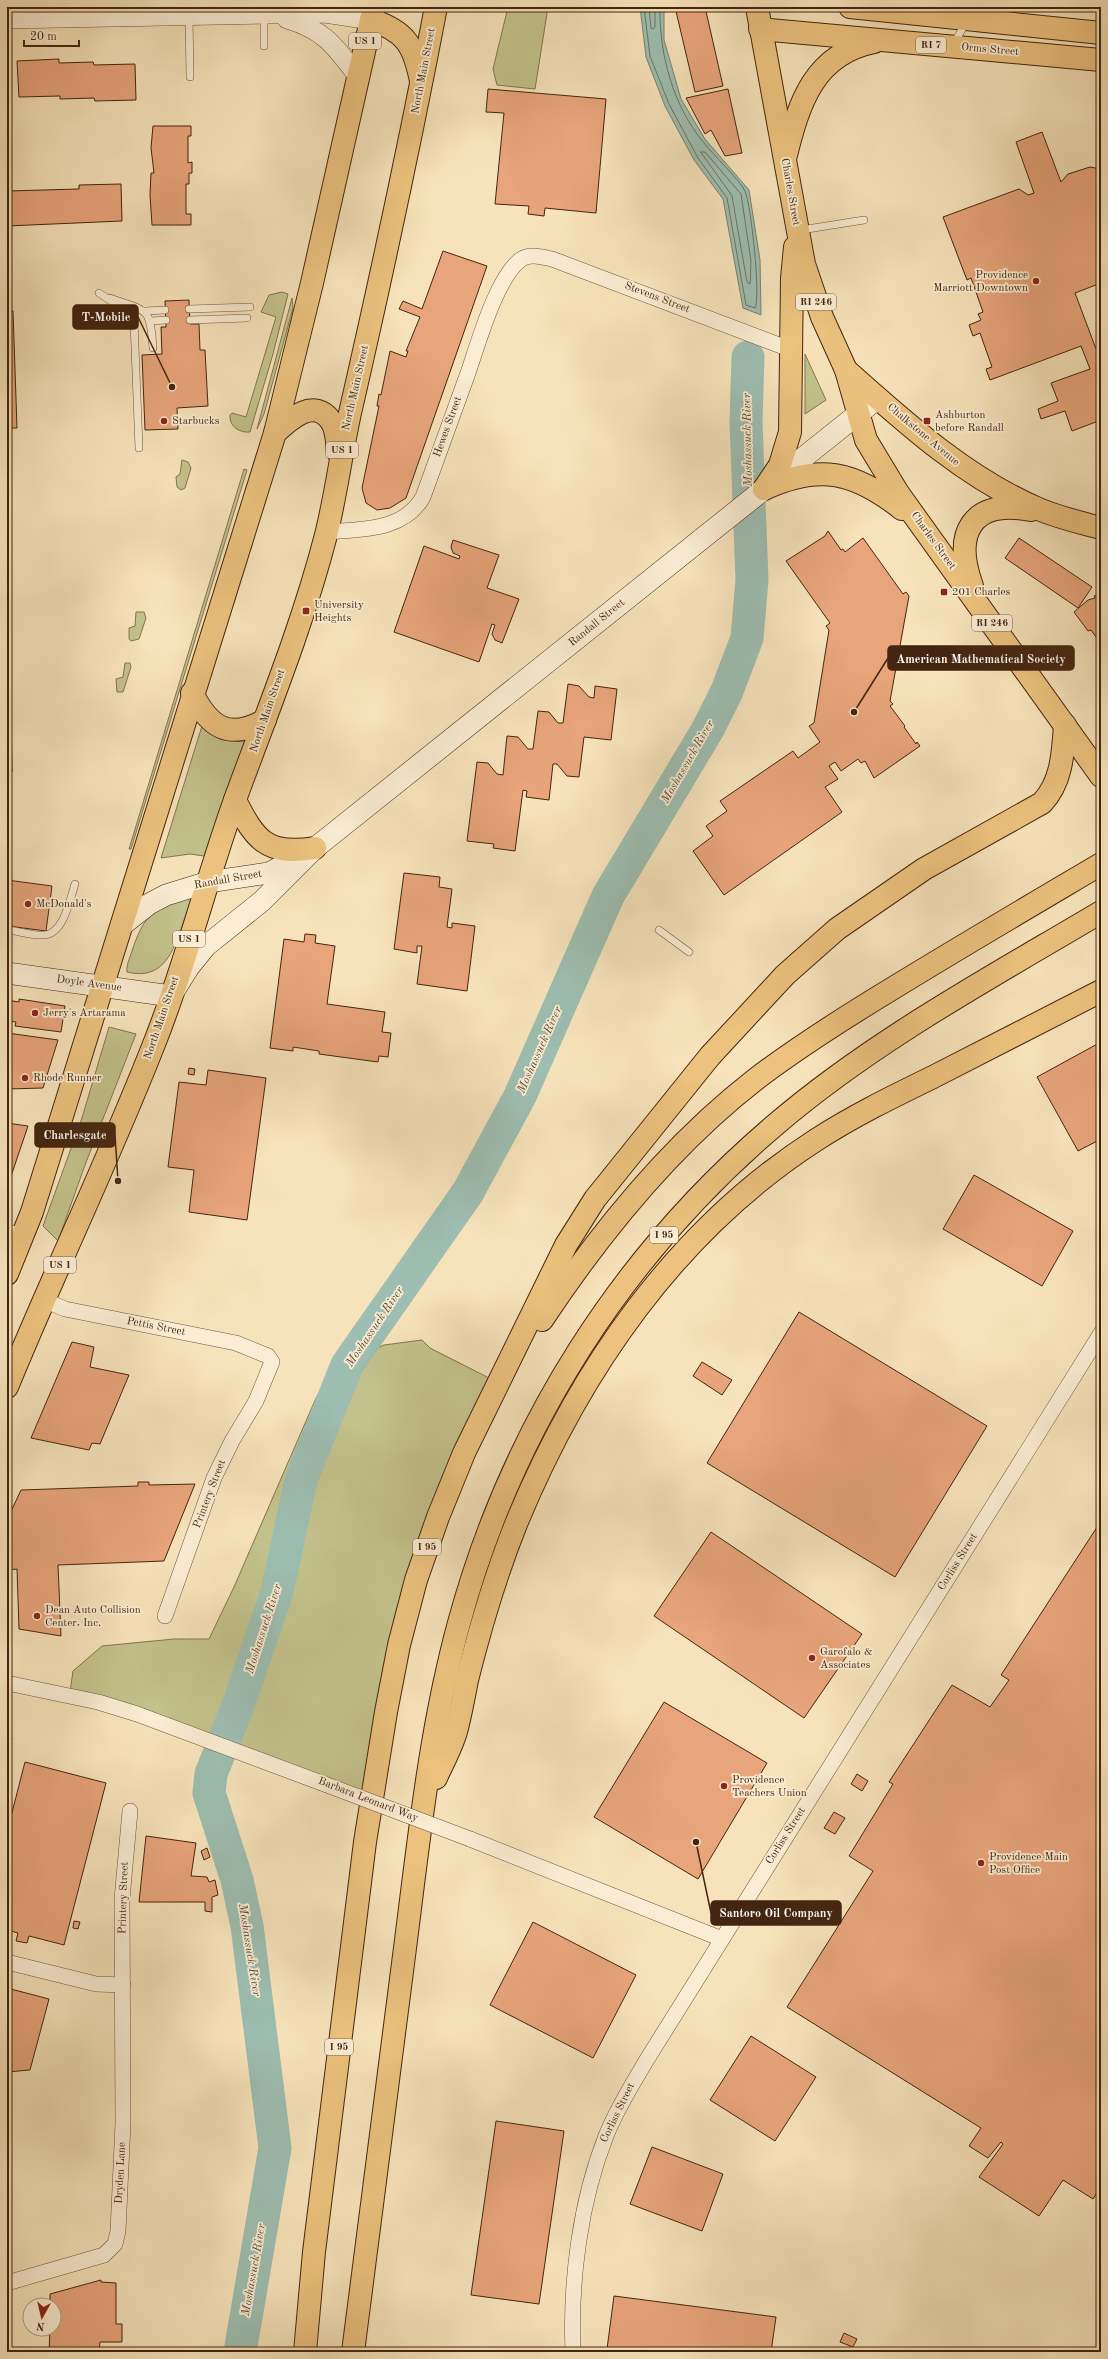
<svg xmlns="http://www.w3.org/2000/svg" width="1108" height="2359" viewBox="0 0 1108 2359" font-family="'Old Standard TT',serif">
  <rect width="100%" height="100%" fill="#f7e3bb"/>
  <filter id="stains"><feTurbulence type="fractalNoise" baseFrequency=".005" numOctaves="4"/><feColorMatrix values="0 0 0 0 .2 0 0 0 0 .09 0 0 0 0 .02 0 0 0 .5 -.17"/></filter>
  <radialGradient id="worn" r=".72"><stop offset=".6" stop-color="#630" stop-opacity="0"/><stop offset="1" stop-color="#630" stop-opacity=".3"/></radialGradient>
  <g fill="#c3c28c" stroke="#84744e">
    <path d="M 508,7 L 548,7 L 535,89 L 497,85 L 493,69 Z"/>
    <path d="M 282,292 L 288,294 L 273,354 L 250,432 C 240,433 229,427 230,415 L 232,413 L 246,417 L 276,317 L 261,312 L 269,295 Z"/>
    <path d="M 292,298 L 293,308 L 264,414 L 257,429 Z"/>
    <path d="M 805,354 L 826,400 L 805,414 Z"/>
    <path d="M 182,460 L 188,462 L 191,468 L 185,488 L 181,490 L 177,487 L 176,477 L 180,474 Z"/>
    <path d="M 244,469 L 247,470 L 131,849 L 129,849 Z"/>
    <path d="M 136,612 L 144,612 L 146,618 L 139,639 L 131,641 L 129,639 L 129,628 L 135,626 Z"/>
    <path d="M 125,663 L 130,663 L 131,667 L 123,692 L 117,692 L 116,679 L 123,677 Z"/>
    <path d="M 202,726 L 245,740 L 204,856 L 190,854 L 161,858 Z"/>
    <path d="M 191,897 C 191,906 185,916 183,924 C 173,952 163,981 127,972 C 126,966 130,957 132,951 C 145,912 153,910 191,897 Z"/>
    <path d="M 109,1027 L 136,1034 L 85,1165 L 58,1241 L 43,1226 L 82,1118 Z"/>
    <path d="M 422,1340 L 430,1348 L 493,1380 L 454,1463 L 370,1794 L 70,1692 L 73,1671 L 102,1646 L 174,1639 L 209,1639 L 234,1587 L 316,1398 L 335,1368 L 384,1345 Z"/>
  </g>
  <path fill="#9dbeb1" stroke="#798170" d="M 640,7 L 664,7 L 664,40 L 681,99 L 705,139 L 749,190 L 760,260 L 761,315 L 743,308 L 723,199 L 694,160 L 665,106 L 646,57 Z"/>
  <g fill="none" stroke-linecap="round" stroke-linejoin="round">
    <g stroke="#707260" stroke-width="1">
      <path d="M 644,7 L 650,56 L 669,104 L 698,158 L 727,198 L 746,305 L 755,308 C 761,298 751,204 745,191 C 739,179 714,156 704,143 C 673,106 659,54 660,7"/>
      <path d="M 649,7 L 651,28 L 653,29 L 655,27 L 655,7"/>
      <path d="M 701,152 L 705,152 L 741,194 L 751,261 L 750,284 L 747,282 L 732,196 Z"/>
    </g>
    <path stroke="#9dbeb1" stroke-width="33" d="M 240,2352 L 275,2148 L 247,1926 L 237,1880 L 209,1793 L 211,1774 L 239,1703 L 277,1592 L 301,1480 L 347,1365 L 468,1192 L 520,1096 L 608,896 L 708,729 L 727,691 L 747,638 L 752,580 L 746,422 L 748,357"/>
  </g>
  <g fill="#e8a47b" stroke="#44250f">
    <path d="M 675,7 L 705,7 L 723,86 L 695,92 Z"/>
    <path d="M 59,59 L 59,63 L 93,62 L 94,65 L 135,64 L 136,100 L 95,101 L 94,98 L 60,99 L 60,96 L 19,97 L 17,61 Z"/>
    <path d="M 488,89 L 606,99 L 596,213 L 545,208 L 544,216 L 528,214 L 529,206 L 495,204 L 504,113 L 486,112 Z"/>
    <path d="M 728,89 L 742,153 L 725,156 L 711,130 L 705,134 L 686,98 Z"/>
    <path d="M 153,126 L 191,126 L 191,136 L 188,136 L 188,163 L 192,162 L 192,173 L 189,173 L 189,184 L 186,184 L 186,214 L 191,214 L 191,225 L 152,225 L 150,195 L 151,173 L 154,173 L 151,148 Z"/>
    <path d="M 1042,132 L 1061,182 L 1068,174 L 1090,167 L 1101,169 L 1101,283 L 1075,293 L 1096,349 L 1101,347 L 1101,420 L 1072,431 L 1065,411 L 1041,419 L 1038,409 L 1058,401 L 1051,383 L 1090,369 L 1081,346 L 990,380 L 986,369 L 992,367 L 980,333 L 973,336 L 969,325 L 981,320 L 978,314 L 983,312 L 971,278 L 967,280 L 943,217 L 1019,189 L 1028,195 L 1034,193 L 1016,142 Z"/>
    <path d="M 121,184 L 122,221 L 7,226 L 7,191 L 79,189 L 79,185 Z"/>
    <path d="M 443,251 L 487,266 L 406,498 L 390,508 L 377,510 L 366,503 L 362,488 L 379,406 L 377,406 L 379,394 L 381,395 L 390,351 L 406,357 L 408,351 L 406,351 L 420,317 L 399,309 L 403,301 L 422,309 Z"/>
    <path d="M 189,300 L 190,324 L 199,324 L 200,350 L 205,350 L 208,406 L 177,408 L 178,429 L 145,430 L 142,355 L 162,354 L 161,327 L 166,327 L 165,301 Z"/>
    <path d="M 7,311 L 13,311 L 17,428 L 7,428 Z"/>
    <path d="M 828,531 L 841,550 L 843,549 L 845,552 L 863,538 L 903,594 L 906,592 L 909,596 L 890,701 L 893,704 L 890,706 L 905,726 L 904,727 L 916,744 L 917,742 L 920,746 L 874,778 L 865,761 L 861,763 L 858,759 L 841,771 L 835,762 L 829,766 L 838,779 L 825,787 L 842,812 L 724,895 L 693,851 L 713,836 L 706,826 L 727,811 L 720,801 L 793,751 L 798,758 L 820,742 L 809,726 L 814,723 L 829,630 L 826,626 L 830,623 L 786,561 L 825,536 Z"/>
    <path d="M 1019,538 L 1092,587 L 1078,608 L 1005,558 Z"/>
    <path d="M 453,540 L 499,555 L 487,588 L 519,599 L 502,643 L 495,640 L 492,634 L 495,625 L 492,624 L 479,662 L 394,632 L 424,546 L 459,559 L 460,556 L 453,553 L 451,547 Z"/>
    <path d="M 1101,593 L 1101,644 L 1091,630 L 1088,631 L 1074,612 L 1088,600 L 1095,598 L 1094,596 Z"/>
    <path d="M 10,683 L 10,710 L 7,710 L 7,684 Z"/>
    <path d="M 568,684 L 579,686 L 589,697 L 594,698 L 595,686 L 617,689 L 611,740 L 584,737 L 579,777 L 567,776 L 557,764 L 553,764 L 549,800 L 526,797 L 527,791 L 523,790 L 515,851 L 493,848 L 494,844 L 467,841 L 477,762 L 488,763 L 497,774 L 503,775 L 507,736 L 518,737 L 528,749 L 533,749 L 538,711 L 549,712 L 558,723 L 563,723 Z"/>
    <path d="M 7,721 L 11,721 L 12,772 L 7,773 Z"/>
    <path d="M 404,873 L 440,877 L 439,887 L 452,889 L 447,927 L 452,928 L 452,923 L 475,926 L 467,991 L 417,984 L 422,946 L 417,946 L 417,953 L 394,949 Z"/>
    <path d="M 7,880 L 52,886 L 46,931 L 8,926 Z"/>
    <path d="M 305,934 L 316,935 L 315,943 L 335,946 L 327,1004 L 385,1012 L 382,1032 L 391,1033 L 388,1057 L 379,1056 L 378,1062 L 319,1054 L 319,1051 L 293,1047 L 293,1051 L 270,1048 L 284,939 L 304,942 Z"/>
    <path d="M 19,999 L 65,1006 L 61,1032 L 15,1026 L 16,1022 L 7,1021 L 7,1000 L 19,1002 Z"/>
    <path d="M 7,1033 L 58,1040 L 43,1088 L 7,1089 Z"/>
    <path d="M 1101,1042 L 1101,1139 L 1078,1151 L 1037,1077 Z"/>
    <path d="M 189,1068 L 195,1069 L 194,1075 L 188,1074 Z"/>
    <path d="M 208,1070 L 266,1078 L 247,1220 L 189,1212 L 194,1170 L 168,1167 L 179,1082 L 206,1085 Z"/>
    <path d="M 7,1123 L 28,1126 L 7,1188 Z"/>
    <path d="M 974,1175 L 1073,1231 L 1042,1286 L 943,1229 Z"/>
    <path d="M 799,1312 L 987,1426 L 895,1577 L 707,1463 Z"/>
    <path d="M 72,1342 L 94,1347 L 90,1367 L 129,1375 L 100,1444 L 92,1443 L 89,1450 L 31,1438 Z"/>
    <path d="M 702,1362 L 732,1380 L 722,1395 L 693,1376 Z"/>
    <path d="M 138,1482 L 149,1482 L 149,1485 L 195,1484 L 164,1561 L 58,1565 L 61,1636 L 19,1629 L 17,1569 L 7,1570 L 7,1520 L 21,1490 L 138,1486 Z"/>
    <path d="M 1101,1521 L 1101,2186 L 1093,2199 L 1063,2180 L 1039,2216 L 979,2177 L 1003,2144 L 1001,2142 L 988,2158 L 969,2146 L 981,2128 L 787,2007 L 873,1871 L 849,1856 L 893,1784 L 889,1782 L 952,1685 L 990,1707 L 1009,1680 L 1001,1675 Z"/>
    <path d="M 711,1532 L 862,1634 L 804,1718 L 654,1616 Z"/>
    <path d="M 664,1702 L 767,1763 L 698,1879 L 594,1817 Z"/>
    <path d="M 7,1737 L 12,1738 L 7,1757 Z"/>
    <path d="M 25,1762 L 106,1783 L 64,1945 L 29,1936 L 27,1943 L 16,1941 L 18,1933 L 7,1930 L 7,1832 Z"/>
    <path d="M 857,1774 L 868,1781 L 862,1791 L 851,1784 Z"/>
    <path d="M 834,1812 L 845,1818 L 835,1834 L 824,1828 Z"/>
    <path d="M 146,1836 L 196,1843 L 191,1876 L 207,1877 L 209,1882 L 215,1880 L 218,1895 L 212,1897 L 212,1912 L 205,1911 L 205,1902 L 139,1902 Z"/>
    <path d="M 207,1848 L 210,1857 L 204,1860 L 201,1851 Z"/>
    <path d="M 74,1921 L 80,1922 L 78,1929 L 73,1928 Z"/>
    <path d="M 533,1922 L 636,1975 L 593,2058 L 490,2005 Z"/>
    <path d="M 7,1988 L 49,1999 L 30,2070 L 7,2072 Z"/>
    <path d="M 751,2036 L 816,2077 L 775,2141 L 710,2100 Z"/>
    <path d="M 496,2121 L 564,2131 L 539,2304 L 471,2295 Z"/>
    <path d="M 652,2147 L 723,2174 L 702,2231 L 630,2204 Z"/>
    <path d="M 101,2280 L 101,2282 L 116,2283 L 116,2324 L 122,2324 L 122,2342 L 100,2342 L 99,2352 L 49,2352 L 50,2329 L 54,2329 L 54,2305 L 50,2305 L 50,2294 Z"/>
    <path d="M 614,2296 L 776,2317 L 771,2352 L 631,2352 L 607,2349 Z"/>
    <path d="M 844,2333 L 857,2339 L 853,2347 L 840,2342 Z"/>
  </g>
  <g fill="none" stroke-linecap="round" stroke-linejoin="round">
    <defs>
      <g id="service">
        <path d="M 264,15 L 264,46"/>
        <path d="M 189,16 L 190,77"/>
        <path d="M 954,43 L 967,21"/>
        <path d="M 801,230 L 864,220"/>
        <path d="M 99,293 L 123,309 L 134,322 L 139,448"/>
        <path d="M 110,298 C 148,312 150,306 153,348"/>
        <path d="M 189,309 L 250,307"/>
        <path d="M 145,311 L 165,310"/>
        <path d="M 190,320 L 247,318"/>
        <path d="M 151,321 L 166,320"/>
        <path d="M 7,930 C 19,931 33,936 44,935 C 64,934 70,899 75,884"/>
        <path d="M 659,930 L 689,952"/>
      </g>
      <g id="minor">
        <path d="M 327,532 C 362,529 404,531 423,497 C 438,456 453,414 468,373 C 478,344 496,279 520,260 C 529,253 542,257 552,259 L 792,350"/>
        <path d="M 7,1232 L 23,1235"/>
        <path d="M 44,1300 L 65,1309 L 236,1343 L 268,1356 L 272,1362 L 256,1401 L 232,1441 L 214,1478 L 165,1616"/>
        <path d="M 7,1683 L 98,1702 L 137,1714 L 327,1785"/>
        <path d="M 470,1839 L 722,1939"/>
        <path d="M 7,1962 L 96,1984 L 123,1985"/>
        <path d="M 7,2283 L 104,2255 L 115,2244 L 118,2231 L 123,2123 L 122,1899 L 130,1811"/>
        <path d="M 573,2352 C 570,2281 580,2202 606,2136 C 616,2110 632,2085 646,2061 L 1101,1333"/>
      </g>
      <g id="tertiary">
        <path d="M 7,19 L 325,13 L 371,20"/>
        <path d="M 287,19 C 324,30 334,45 357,75"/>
      </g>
      <g id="secondary">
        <path d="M 121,926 L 149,904 L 166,895 L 208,882 L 269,873 L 297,858"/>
        <path d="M 7,973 L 171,996 L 189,967 L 206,946 L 262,901 L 315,848 L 878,398"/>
      </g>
      <g id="primary">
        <path d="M 757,7 L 804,264 L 822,317 L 846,370 L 866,440 L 898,493 L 1101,776"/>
        <path d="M 850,7 L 1101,33"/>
        <path d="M 371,20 C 406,31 414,46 421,81"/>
        <path d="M 760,29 L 1101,60"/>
        <path d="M 786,155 C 799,103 814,54 874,42"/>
        <path d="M 846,370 C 905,422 962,475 1034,507 C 1055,517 1079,522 1101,528"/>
        <path d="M 275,433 C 290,419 314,397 331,421 C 337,429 337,443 338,452"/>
        <path d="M 764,489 L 780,465 L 790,432 L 792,278 L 795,247"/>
        <path d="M 764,489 C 820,463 855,472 902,509"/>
        <path d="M 972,586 C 953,533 971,499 1031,510"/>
        <path d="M 192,693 C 209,727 229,741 265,720"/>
        <path d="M 235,800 C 255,840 267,856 315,848"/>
        <path d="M 7,1274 L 32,1212 L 275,433 L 312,283 L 374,7"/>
        <path d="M 7,1387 C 55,1270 110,1157 156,1039 C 187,960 207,877 236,797 C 268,710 303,624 326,535 C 336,495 341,454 350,413 C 381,278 410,143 436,7"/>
      </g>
      <g id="motorway">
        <path d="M 542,1320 C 601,1231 671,1145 756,1079 C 798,1047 844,1018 890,990 C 960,947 1030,906 1101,864"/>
        <path d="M 436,1778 C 443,1762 453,1745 457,1728 C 461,1712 464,1696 467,1680 C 480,1628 496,1574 516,1524 C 579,1371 675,1231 816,1140 C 853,1116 892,1097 931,1078 C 988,1049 1044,1020 1101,991"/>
        <path d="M 305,2352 L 314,2252 L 365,1842 L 386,1712 L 399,1645 L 416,1580 L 438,1517 L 464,1453 L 566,1245 L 595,1199 L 710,1056 L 785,975 L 837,929 L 924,869 L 1042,803 C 1062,782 1063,753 1065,725"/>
        <path d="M 353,2352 C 370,2217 387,2082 405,1948 C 419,1839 430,1729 459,1623 C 512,1428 621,1256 775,1125 C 873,1041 990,978 1101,912"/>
      </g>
    </defs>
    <use href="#service" stroke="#71543a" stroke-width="8"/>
    <use href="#minor" stroke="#71543a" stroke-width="16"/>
    <use href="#tertiary" stroke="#71543a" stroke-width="20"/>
    <use href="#secondary" stroke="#44250f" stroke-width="22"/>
    <use href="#primary" stroke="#44250f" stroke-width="24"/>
    <use href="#motorway" stroke="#44250f" stroke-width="24"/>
    <use href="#service" stroke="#faedd3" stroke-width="7"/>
    <use href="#minor" stroke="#faedd3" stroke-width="15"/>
    <use href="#tertiary" stroke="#faedd3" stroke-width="19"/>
    <use href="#secondary" stroke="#faedd3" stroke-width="21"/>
    <use href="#primary" stroke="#ecc27e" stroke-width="22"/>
    <use href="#motorway" stroke="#ecc27e" stroke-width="22"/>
    <defs>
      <path id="minor-bridge" d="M 327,1785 L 470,1839"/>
    </defs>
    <use href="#minor-bridge" stroke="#71543a" stroke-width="16" stroke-linecap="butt"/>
    <use href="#minor-bridge" stroke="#faedd3" stroke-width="15"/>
  </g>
  <g fill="#8f2418" stroke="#faedd3" stroke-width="1.5">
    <circle cx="1036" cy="281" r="4"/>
    <circle cx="164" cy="421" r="4"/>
    <rect x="923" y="417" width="8" height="8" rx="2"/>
    <rect x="940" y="588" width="8" height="8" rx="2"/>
    <rect x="302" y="607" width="8" height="8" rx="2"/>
    <circle cx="28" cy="904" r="4"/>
    <circle cx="35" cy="1013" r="4"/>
    <circle cx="25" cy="1078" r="4"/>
    <circle cx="37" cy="1616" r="4"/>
    <circle cx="812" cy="1658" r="4"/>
    <circle cx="724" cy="1786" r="4"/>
    <circle cx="981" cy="1863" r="4"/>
  </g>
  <g text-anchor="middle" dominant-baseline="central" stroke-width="3.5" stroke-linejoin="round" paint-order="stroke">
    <g fill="#faedd3" stroke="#7b614a" stroke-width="1">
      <rect x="349" y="33" width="32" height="16" rx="3"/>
      <rect x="916" y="37" width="30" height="16" rx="3"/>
      <rect x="796" y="294" width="40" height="16" rx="3"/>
      <rect x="326" y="442" width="32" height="16" rx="3"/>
      <rect x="972" y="615" width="40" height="16" rx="3"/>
      <rect x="173" y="931" width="32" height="16" rx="3"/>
      <rect x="650" y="1227" width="28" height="16" rx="3"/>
      <rect x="44" y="1257" width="32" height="16" rx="3"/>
      <rect x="413" y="1539" width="28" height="16" rx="3"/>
      <rect x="325" y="2039" width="28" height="16" rx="3"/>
    </g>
    <g font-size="10" font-weight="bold" fill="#44250f">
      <text x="365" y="41">US 1</text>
      <text x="931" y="45">RI 7</text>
      <text x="816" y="302">RI 246</text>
      <text x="342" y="450">US 1</text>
      <text x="992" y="623">RI 246</text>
      <text x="189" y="939">US 1</text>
      <text x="664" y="1235">I 95</text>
      <text x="60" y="1265">US 1</text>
      <text x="427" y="1547">I 95</text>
      <text x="339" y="2047">I 95</text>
    </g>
    <g font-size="11" fill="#44250f" stroke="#faedd3">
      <text transform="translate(990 50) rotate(5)">Orms Street</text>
      <text transform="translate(424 71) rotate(-79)">North Main Street</text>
      <text transform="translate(790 192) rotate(80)">Charles Street</text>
      <text transform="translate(657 298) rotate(21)">Stevens Street</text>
      <text transform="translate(356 388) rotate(-77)">North Main Street</text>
      <text transform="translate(448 427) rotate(-70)">Hewes Street</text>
      <text transform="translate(923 435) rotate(40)">Chalkstone Avenue</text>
      <text transform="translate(933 541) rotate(54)">Charles Street</text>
      <text transform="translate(597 623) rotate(-39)">Randall Street</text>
      <text transform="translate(268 711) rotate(-71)">North Main Street</text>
      <text transform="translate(228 880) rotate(-10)">Randall Street</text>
      <text transform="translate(89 984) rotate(8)">Doyle Avenue</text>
      <text transform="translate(162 1018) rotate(-71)">North Main Street</text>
      <text transform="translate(156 1327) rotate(11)">Pettis Street</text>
      <text transform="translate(210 1494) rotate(-69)">Printery Street</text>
      <text transform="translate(958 1562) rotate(-58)">Corliss Street</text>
      <text transform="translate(368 1800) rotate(21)">Barbara Leonard Way</text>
      <text transform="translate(786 1836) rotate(-58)">Corliss Street</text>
      <text transform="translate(124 1898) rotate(-88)">Printery Street</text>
      <text transform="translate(618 2113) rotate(-64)">Corliss Street</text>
      <text transform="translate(121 2173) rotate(-87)">Dryden Lane</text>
    </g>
    <g font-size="11" fill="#44250f" stroke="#faedd3" text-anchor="start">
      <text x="1028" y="275" text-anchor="end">Providence<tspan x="1028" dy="13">Marriott Downtown</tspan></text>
      <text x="935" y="415">Ashburton<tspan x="935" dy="13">before Randall</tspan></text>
      <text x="172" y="421">Starbucks</text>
      <text x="952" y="592">201 Charles</text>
      <text x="314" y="605">University<tspan x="314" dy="13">Heights</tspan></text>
      <text x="36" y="904">McDonald's</text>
      <text x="43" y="1013">Jerry's Artarama</text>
      <text x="33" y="1078">Rhode Runner</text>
      <text x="45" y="1610">Dean Auto Collision<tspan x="45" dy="13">Center, Inc.</tspan></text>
      <text x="820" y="1652">Garofalo &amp;<tspan x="820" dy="13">Associates</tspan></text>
      <text x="732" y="1780">Providence<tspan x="732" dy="13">Teachers Union</tspan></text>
      <text x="989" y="1857">Providence Main<tspan x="989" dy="13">Post Office</tspan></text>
    </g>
    <g font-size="12" font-style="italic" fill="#5a4b38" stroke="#faedd3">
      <text transform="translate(748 440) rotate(-91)">Moshassuck River</text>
      <text transform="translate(688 762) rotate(-60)">Moshassuck River</text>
      <text transform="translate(540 1050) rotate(-66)">Moshassuck River</text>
      <text transform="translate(375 1327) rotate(-56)">Moshassuck River</text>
      <text transform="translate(264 1629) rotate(-72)">Moshassuck River</text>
      <text transform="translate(249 1950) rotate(81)">Moshassuck River</text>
      <text transform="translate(254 2270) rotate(-80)">Moshassuck River</text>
    </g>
  </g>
  <path fill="none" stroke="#44250f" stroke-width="1.5" d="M172 387L138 317M854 712L888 658M118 1181L115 1135M696 1842L711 1913"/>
  <g fill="#44250f" stroke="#faedd3" stroke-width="1.5">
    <circle cx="172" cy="387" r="4"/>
    <circle cx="854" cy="712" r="4"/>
    <circle cx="118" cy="1181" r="4"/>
    <circle cx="696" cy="1842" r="4"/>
  </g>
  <g fill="#44250f" stroke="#44250f" stroke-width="1.5">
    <rect x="73" y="305" width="65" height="24" rx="4"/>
    <rect x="888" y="646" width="186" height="24" rx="4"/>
    <rect x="35" y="1123" width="80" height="24" rx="4"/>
    <rect x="711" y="1901" width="130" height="24" rx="4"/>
  </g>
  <g font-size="12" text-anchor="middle" font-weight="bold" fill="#fff">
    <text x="106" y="321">T-Mobile</text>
    <text x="981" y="663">American Mathematical Society</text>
    <text x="75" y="1139">Charlesgate</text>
    <text x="776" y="1917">Santoro Oil Company</text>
  </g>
  <rect width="1108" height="2359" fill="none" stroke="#f7e3bb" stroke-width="24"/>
  <rect x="8" y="8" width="1092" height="2343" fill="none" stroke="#44250f" stroke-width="2"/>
  <rect x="12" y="12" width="1084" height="2335" fill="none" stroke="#44250f"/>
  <g transform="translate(42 2317) rotate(188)"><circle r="19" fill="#faedd3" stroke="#b19d85"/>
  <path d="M0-3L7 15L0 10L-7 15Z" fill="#8f2418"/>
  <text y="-6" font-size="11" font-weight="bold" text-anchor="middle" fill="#44250f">N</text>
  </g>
  <path d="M24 40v6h55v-6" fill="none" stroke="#44250f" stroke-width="2"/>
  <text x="30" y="40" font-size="12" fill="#44250f" stroke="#faedd3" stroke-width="3" paint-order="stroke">20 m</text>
  <rect width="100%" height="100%" filter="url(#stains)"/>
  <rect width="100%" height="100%" fill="url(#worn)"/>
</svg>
